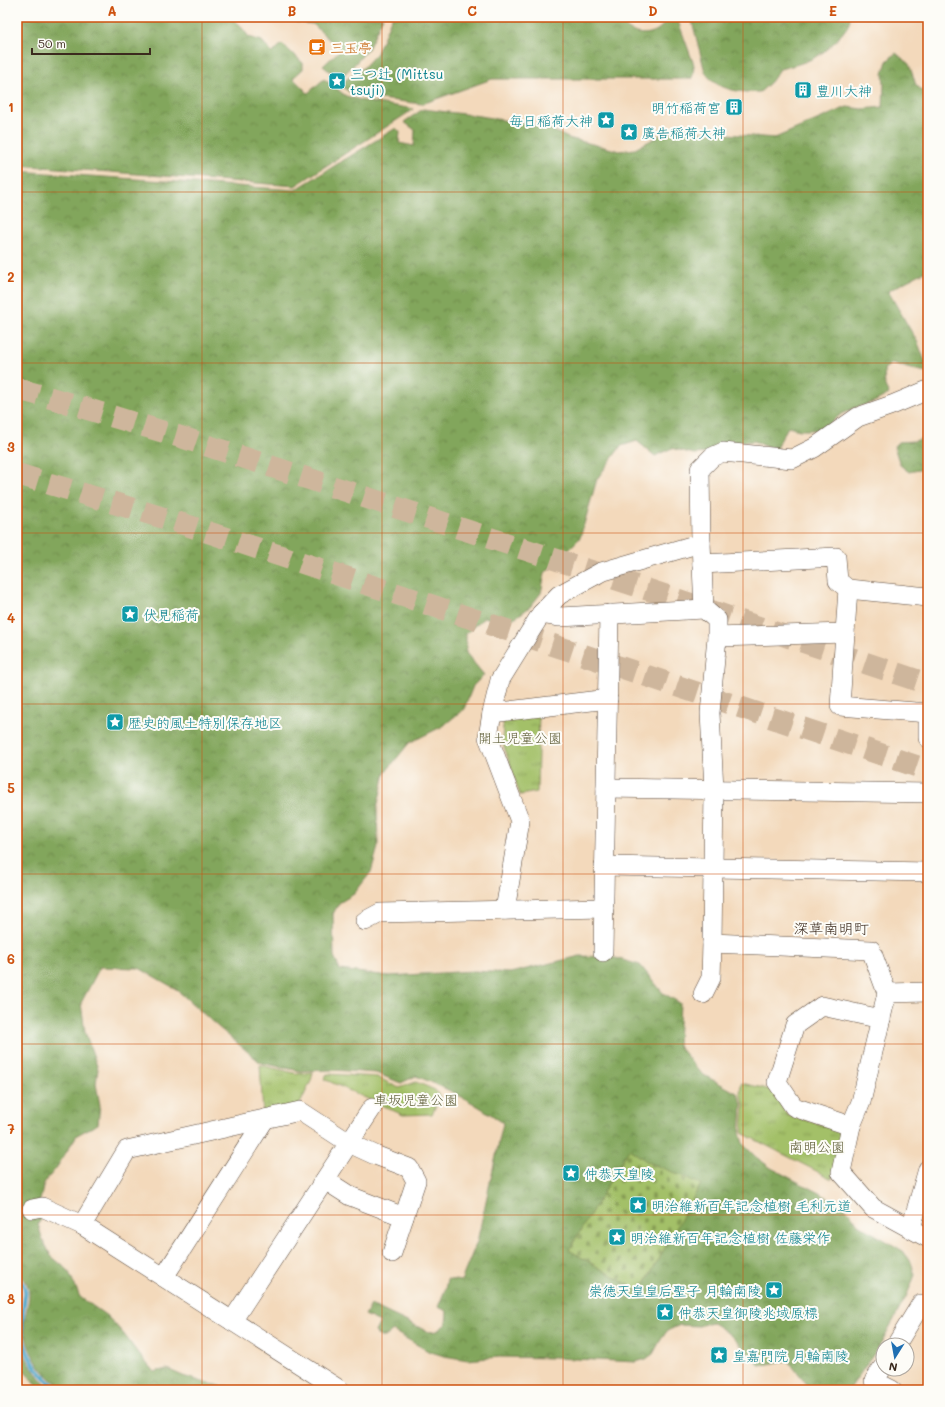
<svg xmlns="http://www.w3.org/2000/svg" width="945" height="1407" viewBox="0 0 945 1407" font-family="Mali,'Klee One',sans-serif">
  <defs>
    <pattern id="forest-crowns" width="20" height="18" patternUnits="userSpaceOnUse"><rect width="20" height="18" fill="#82a65c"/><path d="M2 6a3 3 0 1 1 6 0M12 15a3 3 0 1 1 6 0" fill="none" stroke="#6c874b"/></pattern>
    <pattern id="cemetery-stones" width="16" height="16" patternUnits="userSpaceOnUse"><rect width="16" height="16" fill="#a3c067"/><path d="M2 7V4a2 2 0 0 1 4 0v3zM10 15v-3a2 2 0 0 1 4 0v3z" fill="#869c54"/></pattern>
    <pattern id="park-tufts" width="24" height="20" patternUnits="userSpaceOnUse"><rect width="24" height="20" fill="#a3c067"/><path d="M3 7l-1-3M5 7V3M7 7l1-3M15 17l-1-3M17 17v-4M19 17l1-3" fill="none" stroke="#869c54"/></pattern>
  </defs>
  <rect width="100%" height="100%" fill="#fdfcf7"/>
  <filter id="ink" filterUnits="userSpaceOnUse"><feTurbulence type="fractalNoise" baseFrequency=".025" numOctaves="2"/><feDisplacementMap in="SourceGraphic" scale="8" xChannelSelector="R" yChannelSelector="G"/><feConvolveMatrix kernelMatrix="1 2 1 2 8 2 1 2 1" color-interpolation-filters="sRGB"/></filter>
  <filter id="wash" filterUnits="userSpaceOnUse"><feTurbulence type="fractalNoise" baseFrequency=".012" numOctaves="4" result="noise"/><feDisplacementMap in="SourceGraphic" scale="16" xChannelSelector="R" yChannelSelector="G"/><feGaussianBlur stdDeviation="0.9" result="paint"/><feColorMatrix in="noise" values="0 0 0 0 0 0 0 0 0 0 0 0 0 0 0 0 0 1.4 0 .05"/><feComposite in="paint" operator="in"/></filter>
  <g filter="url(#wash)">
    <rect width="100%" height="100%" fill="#f3d9bb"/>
    <g fill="url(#forest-crowns)" stroke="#5e683d">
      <path d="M 17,17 L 230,17 L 239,24 L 249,37 L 262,41 L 272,53 L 282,44 L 303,63 L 303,69 L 293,78 L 308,93 L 324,79 L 346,96 L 364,101 L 414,109 L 295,186 L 17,165 Z"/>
      <path d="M 293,17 L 383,17 L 368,49 L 354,65 L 339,79 L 323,66 L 340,50 L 313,24 L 296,22 Z"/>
      <path d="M 392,17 L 621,17 C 623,31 640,37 653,32 C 659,30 663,25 667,20 L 678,21 L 694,65 L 693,75 L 691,79 L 492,79 L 422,104 L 365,97 L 349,92 L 340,84 L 363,68 L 377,53 Z"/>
      <path d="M 691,17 L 850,17 C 850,25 845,30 840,36 C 821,58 808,62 780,69 L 771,82 L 760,92 C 740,93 716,90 705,72 Z"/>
      <path d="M 896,53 L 909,64 L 916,85 L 928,96 L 928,270 L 888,291 L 918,343 L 924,359 L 928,363 L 928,371 L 926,372 L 907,368 L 893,363 L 884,369 L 885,386 L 889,394 L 874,402 L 854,408 L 840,415 L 822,430 L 800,430 L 788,427 L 780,441 L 777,449 L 765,446 L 754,441 L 741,442 L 731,448 L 708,453 L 694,454 L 672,448 L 655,456 L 637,441 L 621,446 L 597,479 L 580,538 L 545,573 L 541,593 L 530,607 L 519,615 L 502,624 L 485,617 L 466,633 L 466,653 L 484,675 L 473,686 L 464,709 L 443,726 L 409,743 L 385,773 L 377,808 L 378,847 L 371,872 L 354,894 L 339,903 L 333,914 L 334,956 L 340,970 L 389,976 L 474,971 L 510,973 L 580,956 L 612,957 L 640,965 L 663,993 L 680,1003 L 678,1046 L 702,1074 L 737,1093 L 742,1103 L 740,1133 L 743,1144 L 756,1157 L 771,1168 L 844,1206 L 858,1224 L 903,1251 L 911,1262 L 915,1275 L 906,1297 L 880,1345 L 849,1390 L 810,1390 L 804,1380 L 788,1361 C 778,1361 769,1365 759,1365 C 744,1348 730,1332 711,1322 L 699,1326 L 680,1325 L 667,1331 L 660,1341 L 653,1354 L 646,1359 L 636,1362 L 555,1358 L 499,1357 L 468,1360 L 444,1356 L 428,1351 L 393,1331 L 385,1337 L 380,1337 L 375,1332 L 380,1322 L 365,1315 L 371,1305 L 429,1332 L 437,1331 L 446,1324 L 447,1311 L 438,1307 L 445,1290 L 447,1279 L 461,1281 L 477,1242 L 503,1123 C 476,1103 447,1088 416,1076 L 401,1083 L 376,1073 L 333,1070 L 300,1071 L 261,1063 L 217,1026 L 176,989 L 139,968 L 100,967 L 81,1003 L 85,1032 L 98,1069 L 96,1084 L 100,1105 L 98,1124 L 77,1135 L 57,1167 L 44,1183 L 38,1209 L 42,1211 L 42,1218 L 38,1224 L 42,1238 L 51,1256 L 68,1270 L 80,1297 L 107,1316 L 123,1333 L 137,1352 L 154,1372 L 167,1369 L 183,1376 L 210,1384 L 254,1390 L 64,1390 C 43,1373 31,1360 25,1333 C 21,1316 35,1298 26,1282 C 25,1279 20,1276 17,1274 L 17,171 L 295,190 L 396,128 L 400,132 L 399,143 L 414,146 L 415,130 L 404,122 L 423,109 L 480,116 L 548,128 L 568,138 L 620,151 L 635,149 L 664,133 L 680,130 L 775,138 L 847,107 L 862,109 L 883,107 L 884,83 L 883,74 L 887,61 Z"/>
      <path d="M 928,436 L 928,468 L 909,472 L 900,465 L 894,446 L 898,442 L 915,441 Z"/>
      <path d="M 17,1316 L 19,1317 C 16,1349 30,1367 50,1390 L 42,1390 L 17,1364 Z"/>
    </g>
    <path fill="url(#cemetery-stones)" stroke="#6f7542" d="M 629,1149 L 648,1162 L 701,1184 L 640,1292 L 569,1250 Z"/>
    <g fill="url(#park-tufts)" stroke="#6f7542">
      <path d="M 539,711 L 537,792 L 520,795 L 502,740 L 504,715 Z"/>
      <path d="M 260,1065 L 299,1074 L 313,1072 L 311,1081 L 298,1108 L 263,1114 Z"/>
      <path d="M 327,1074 L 377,1077 L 399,1088 L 416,1082 L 435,1090 L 440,1097 L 432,1114 L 403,1115 L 324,1079 Z"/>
      <path d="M 741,1083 L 772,1090 L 787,1115 L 838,1129 L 842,1139 L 832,1179 L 742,1133 L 744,1104 L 740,1094 Z"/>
    </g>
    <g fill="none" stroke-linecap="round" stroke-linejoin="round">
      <path stroke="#4ca5ca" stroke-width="4.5" d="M 17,1278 C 21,1281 25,1286 25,1291 C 26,1294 24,1299 24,1303 C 22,1317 20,1330 24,1343 C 30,1363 44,1379 59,1390"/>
    </g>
  </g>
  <g filter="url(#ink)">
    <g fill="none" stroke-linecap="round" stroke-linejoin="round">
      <g stroke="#ceb69c" stroke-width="22" stroke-dasharray="22 11" stroke-linecap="butt">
        <path d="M 17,389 L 51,398 L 184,438 L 643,588 L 928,684"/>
        <path d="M 17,474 L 174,521 L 623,668 L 928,770"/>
      </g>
      <defs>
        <g id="minor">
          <path d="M 702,564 L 836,557 L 838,581 L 848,589 L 928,597"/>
          <path d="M 848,589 L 840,706 L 928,713"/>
          <path d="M 704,609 L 701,543 L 700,469 L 712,457 L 723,452 L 792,459 L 814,448 L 858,417 L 892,405 L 928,390"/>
          <path d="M 541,614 L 560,617 L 704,609 L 717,620 L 717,637 L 710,713 L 714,789 L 712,943 L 871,950 L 887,993 L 861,1102 L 851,1126 L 841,1172 L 873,1208 L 928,1238"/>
          <path d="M 717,637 L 845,633"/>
          <path d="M 492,713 L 608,699"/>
          <path d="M 928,723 L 928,738"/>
          <path d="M 606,788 L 928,793"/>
          <path d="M 604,866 L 928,872"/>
          <path d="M 505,910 L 520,821 L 488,737 L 492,713 L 500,680 L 541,614 L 559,595 L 601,572 L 701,543"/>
          <path d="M 365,921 L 380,913 L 604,908"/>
          <path d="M 603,952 L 609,614"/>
          <path d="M 887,993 L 928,992"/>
          <path d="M 703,994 L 711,978 L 712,943"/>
          <path d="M 851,1126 L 794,1107 L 777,1082 L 795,1025 L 822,1006 L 881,1019"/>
          <path d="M 325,1180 L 350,1196 L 404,1217"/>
          <path d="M 32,1209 L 42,1207 L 82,1225 L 340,1390"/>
          <path d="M 82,1225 L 127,1150 L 300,1111 L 349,1143 L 375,1155 L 409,1168 L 416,1181 L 392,1253"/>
          <path d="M 911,1228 L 928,1169"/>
          <path d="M 164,1277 L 265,1119"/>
          <path d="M 232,1321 L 372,1108"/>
          <path d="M 896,1345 L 921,1304 L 928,1306"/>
          <path d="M 883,1367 L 874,1381 L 892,1390"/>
        </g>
      </defs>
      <use href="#minor" stroke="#574436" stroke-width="20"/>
      <use href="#minor" stroke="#fff" stroke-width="19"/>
    </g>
  </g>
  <path fill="none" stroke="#ce520f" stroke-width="1" stroke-opacity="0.55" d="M 202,17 L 202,1390M 382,17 L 382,1390M 563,17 L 563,1390M 743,17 L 743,1390M 17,192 L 928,192M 17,363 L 928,363M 17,533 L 928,533M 17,704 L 928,704M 17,874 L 928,874M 17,1044 L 928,1044M 17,1215 L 928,1215"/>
  <defs>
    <symbol id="cafe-square" viewBox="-11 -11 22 22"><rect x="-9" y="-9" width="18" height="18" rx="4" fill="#e8710a" stroke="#fdfcf7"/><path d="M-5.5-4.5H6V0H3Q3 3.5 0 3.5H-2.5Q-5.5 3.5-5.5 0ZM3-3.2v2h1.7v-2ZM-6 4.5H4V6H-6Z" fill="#fff"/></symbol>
    <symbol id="sight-square" viewBox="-11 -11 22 22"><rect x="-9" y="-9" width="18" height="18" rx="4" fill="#0f9aa8" stroke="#fdfcf7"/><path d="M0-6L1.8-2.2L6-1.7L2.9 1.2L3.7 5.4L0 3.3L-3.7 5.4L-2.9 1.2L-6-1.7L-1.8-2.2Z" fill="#fff"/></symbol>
    <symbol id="building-square" viewBox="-11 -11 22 22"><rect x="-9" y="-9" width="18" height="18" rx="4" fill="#0f9aa8" stroke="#fdfcf7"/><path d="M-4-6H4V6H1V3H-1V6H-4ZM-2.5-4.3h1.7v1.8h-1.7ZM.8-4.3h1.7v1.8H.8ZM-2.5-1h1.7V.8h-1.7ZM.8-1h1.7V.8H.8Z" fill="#fff"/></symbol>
  </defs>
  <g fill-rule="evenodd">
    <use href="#cafe-square" x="307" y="37" width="20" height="20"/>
    <use href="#sight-square" x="327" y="71" width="20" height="20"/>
    <use href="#building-square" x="793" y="80" width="20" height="20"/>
    <use href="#building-square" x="724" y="97" width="20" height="20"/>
    <use href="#sight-square" x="596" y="110" width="20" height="20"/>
    <use href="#sight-square" x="619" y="122" width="20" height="20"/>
    <use href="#sight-square" x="120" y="604" width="20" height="20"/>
    <use href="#sight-square" x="105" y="712" width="20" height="20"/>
    <use href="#sight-square" x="561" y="1163" width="20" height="20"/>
    <use href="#sight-square" x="628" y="1195" width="20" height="20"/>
    <use href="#sight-square" x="607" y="1227" width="20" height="20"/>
    <use href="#sight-square" x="764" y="1280" width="20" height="20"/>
    <use href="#sight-square" x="655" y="1302" width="20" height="20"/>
    <use href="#sight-square" x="709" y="1345" width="20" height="20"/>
  </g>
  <g text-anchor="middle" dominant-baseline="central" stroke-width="4" stroke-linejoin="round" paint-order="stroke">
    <g font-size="14" fill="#c56008" stroke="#fdfcf7" text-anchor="start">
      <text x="330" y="47">三玉亭</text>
    </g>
    <g font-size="14" fill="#0d838f" stroke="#fdfcf7" text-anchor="start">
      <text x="350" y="73">三つ辻 (Mittsu<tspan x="350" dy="16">tsuji)</tspan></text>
      <text x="816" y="90">豊川大神</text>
      <text x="721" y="107" text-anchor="end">明竹稲荷宮</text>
      <text x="593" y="120" text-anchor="end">毎日稲荷大神</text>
      <text x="642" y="132">廣告稲荷大神</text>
      <text x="143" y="614">伏見稲荷</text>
      <text x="128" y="722">歴史的風土特別保存地区</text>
      <text x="584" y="1173">仲恭天皇陵</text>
      <text x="651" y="1205">明治維新百年記念植樹 毛利元道</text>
      <text x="630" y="1237">明治維新百年記念植樹 佐藤栄作</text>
      <text x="761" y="1290" text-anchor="end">崇徳天皇皇后聖子 月輪南陵</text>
      <text x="678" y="1312">仲恭天皇御陵兆域原標</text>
      <text x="732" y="1355">皇嘉門院 月輪南陵</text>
    </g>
    <g font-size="14" fill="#5f5e38" stroke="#fdfcf7">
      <text x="520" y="737">開土児童公園</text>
      <text x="416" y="1099">車坂児童公園</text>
      <text x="817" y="1146">南明公園</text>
    </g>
    <g font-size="15" fill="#3b2a1e" stroke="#fdfcf7">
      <text x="831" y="928">深草南明町</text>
    </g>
  </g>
  <rect width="945" height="1407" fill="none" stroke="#fdfcf7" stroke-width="44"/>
  <g transform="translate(895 1357) rotate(191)"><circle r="19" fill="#fdfcf7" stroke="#afa8a0"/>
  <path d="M0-3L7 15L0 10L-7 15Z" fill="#1f6fb2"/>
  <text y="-6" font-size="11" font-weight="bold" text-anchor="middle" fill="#3b2a1e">N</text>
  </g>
  <path d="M32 48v6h118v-6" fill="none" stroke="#3b2a1e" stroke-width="2"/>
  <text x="38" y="48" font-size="12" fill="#3b2a1e" stroke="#fdfcf7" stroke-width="3" paint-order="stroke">50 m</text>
  <rect x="22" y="22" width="901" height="1363" fill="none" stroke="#ce520f" stroke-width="1.5"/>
  <g font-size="13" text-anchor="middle" font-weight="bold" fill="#ce520f">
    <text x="112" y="16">A</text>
    <text x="292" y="16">B</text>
    <text x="472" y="16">C</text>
    <text x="653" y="16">D</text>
    <text x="833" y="16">E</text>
    <text x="11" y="112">1</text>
    <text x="11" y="282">2</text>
    <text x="11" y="452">3</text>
    <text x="11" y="623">4</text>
    <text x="11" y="793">5</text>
    <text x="11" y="964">6</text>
    <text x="11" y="1134">7</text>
    <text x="11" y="1304">8</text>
  </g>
</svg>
